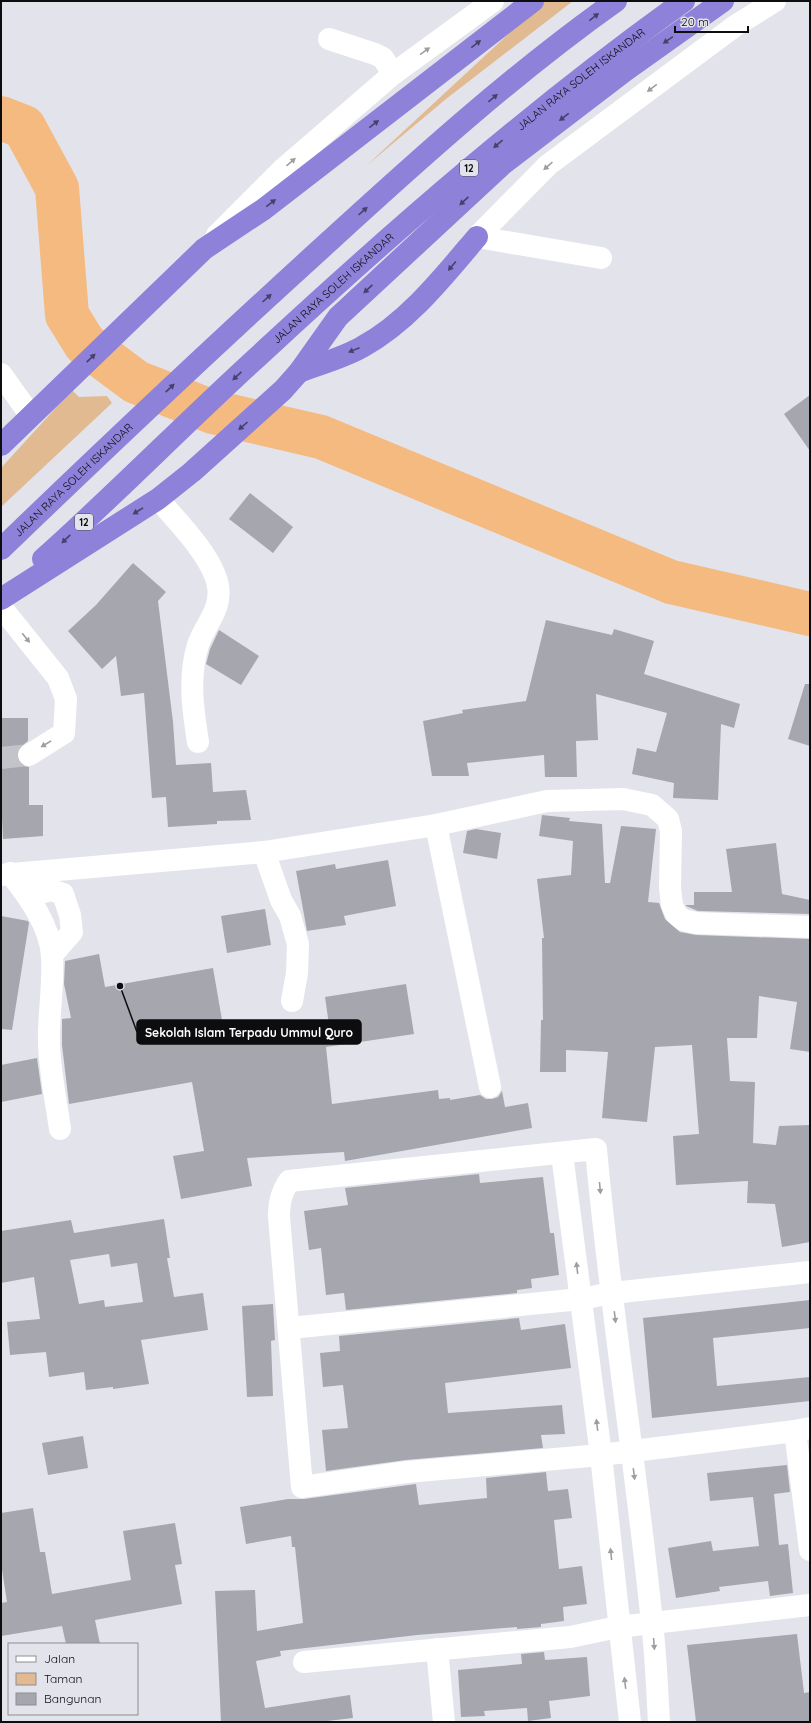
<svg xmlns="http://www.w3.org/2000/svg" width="811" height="1723" viewBox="0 0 811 1723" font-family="Quicksand,sans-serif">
  <rect width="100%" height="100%" fill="#e3e3eb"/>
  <g fill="#e2ba91">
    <path d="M 544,1 L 573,1 L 446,99 L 366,166 Z"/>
    <path d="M 72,390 L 79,397 L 107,396 L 112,403 L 1,507 L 1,468 Z"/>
  </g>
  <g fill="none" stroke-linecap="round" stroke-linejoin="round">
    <path stroke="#f4ba7f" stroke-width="44" d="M 1,118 L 24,127 L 57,188 L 67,315 L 85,344 L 136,382 L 213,412 L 321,437 L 671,582 L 810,614"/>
  </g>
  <g fill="#a6a6ae" fill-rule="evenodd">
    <path d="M 810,395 L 810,451 L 784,414 Z"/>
    <path d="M 250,493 L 293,527 L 273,553 L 229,519 Z"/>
    <path d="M 133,563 L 166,592 L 158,601 L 173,722 L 176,765 L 211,763 L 213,792 L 246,790 L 251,820 L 217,821 L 217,824 L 168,827 L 166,797 L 152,798 L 144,693 L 121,696 L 116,656 L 102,669 L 68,631 L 96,605 Z"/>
    <path d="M 546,620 L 612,635 L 614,629 L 654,641 L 644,674 L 740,704 L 734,728 L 721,724 L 718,800 L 673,798 L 674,783 L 632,774 L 637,748 L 656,752 L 667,713 L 596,694 L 598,740 L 576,741 L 577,777 L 545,777 L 544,755 L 467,763 L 469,776 L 432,776 L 423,721 L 463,713 L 462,710 L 526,701 Z"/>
    <path d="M 219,630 L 259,656 L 241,685 L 206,664 L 210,649 Z"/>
    <path d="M 805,684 L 810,684 L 810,746 L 788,739 Z"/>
    <path d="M 1,718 L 28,718 L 28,741 L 18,749 L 17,756 L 19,762 L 23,766 L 29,767 L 29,805 L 43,805 L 43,836 L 3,839 L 1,798 Z"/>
    <path d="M 542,815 L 570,818 L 569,821 L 602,824 L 605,883 L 610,883 L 621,826 L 656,829 L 648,902 L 659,903 L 665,919 L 680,932 L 696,935 L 810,939 L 810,1052 L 790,1049 L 797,1002 L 759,996 L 757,1038 L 727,1038 L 730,1081 L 755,1082 L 753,1143 L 776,1145 L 779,1126 L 810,1125 L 810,1242 L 782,1247 L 775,1204 L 747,1203 L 748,1181 L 676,1185 L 673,1136 L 699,1134 L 692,1045 L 655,1047 L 647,1122 L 602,1118 L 608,1052 L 566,1050 L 566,1072 L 540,1072 L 541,1020 L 543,1020 L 542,938 L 544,938 L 537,879 L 571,875 L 573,841 L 539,836 Z"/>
    <path d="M 476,829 L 501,833 L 497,859 L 463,853 L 467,831 Z"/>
    <path d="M 776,843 L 782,894 L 810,900 L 810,914 L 698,911 L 686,906 L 686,905 L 694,905 L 694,892 L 732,892 L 726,849 Z"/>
    <path d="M 388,860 L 396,906 L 344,916 L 346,925 L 307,931 L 296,871 L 335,864 L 336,869 Z"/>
    <path d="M 265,909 L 271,945 L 227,953 L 221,916 Z"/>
    <path d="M 1,916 L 28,921 L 29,923 L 12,1030 L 1,1029 Z"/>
    <path d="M 99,954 L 105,987 L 213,968 L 226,1043 L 282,1030 L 329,1025 L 325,997 L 406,984 L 414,1034 L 326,1047 L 332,1104 L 438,1090 L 439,1099 L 450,1098 L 450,1100 L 480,1095 L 486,1099 L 492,1099 L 498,1097 L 502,1091 L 505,1107 L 528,1103 L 532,1128 L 345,1161 L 344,1152 L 247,1158 L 252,1186 L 181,1199 L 173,1156 L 204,1151 L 192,1082 L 69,1104 L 62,1045 L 62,1019 L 71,1018 L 64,984 L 65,961 Z"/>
    <path d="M 37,1058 L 42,1094 L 1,1102 L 1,1065 Z"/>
    <path d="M 479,1174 L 480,1183 L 543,1177 L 550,1233 L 554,1233 L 559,1275 L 531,1279 L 532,1288 L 517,1290 L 517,1293 L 346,1310 L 344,1293 L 326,1295 L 321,1248 L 309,1250 L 304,1211 L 348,1205 L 345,1188 Z"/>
    <path d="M 164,1219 L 170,1258 L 167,1258 L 174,1297 L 203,1293 L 208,1330 L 141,1340 L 149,1384 L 113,1389 L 113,1387 L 86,1390 L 84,1372 L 49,1377 L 46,1352 L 10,1355 L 7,1322 L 40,1319 L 34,1277 L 1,1283 L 1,1231 L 71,1220 L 74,1233 ZM 109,1254 L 111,1267 L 137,1263 L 143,1302 L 105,1307 L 104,1300 L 79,1304 L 70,1260 Z"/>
    <path d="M 810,1300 L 810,1328 L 713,1338 L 717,1386 L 810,1377 L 810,1401 L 652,1418 L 643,1318 Z"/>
    <path d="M 273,1304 L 275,1340 L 271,1341 L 273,1396 L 247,1397 L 242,1306 Z"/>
    <path d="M 519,1318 L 521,1330 L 565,1324 L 571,1368 L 445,1383 L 448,1413 L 562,1405 L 565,1434 L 541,1435 L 543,1448 L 406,1460 L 326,1471 L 322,1430 L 348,1428 L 343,1385 L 323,1387 L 320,1353 L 340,1351 L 339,1336 Z"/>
    <path d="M 83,1436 L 88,1468 L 48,1475 L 42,1443 Z"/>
    <path d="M 787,1465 L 790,1492 L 774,1494 L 779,1545 L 788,1544 L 793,1593 L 770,1596 L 768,1581 L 719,1587 L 720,1591 L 676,1598 L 668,1548 L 711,1541 L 713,1551 L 759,1546 L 753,1497 L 710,1501 L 707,1473 Z"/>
    <path d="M 546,1472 L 548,1491 L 568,1489 L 572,1518 L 554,1520 L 559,1569 L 582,1566 L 587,1604 L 563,1607 L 564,1621 L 541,1624 L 541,1627 L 517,1629 L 517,1627 L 417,1635 L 280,1651 L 281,1656 L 256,1661 L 265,1708 L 350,1695 L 353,1718 L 319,1722 L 221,1722 L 215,1591 L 255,1590 L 257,1631 L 303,1623 L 295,1547 L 292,1547 L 291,1536 L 246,1544 L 240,1507 L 288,1499 L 304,1499 L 416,1484 L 419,1505 L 466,1500 L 487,1498 L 486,1478 Z"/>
    <path d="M 33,1508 L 40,1552 L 45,1552 L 52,1594 L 131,1580 L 123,1531 L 175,1523 L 182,1564 L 175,1565 L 182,1604 L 95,1620 L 100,1644 L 66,1644 L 62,1626 L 1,1636 L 1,1603 L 7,1602 L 1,1563 L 1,1513 Z"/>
    <path d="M 797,1634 L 804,1693 L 810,1692 L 810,1722 L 696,1722 L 687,1645 Z"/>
    <path d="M 544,1652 L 545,1660 L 587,1657 L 590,1696 L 549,1701 L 551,1718 L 528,1721 L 527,1708 L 484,1711 L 485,1716 L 461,1717 L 458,1670 L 522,1664 L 521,1654 Z"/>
  </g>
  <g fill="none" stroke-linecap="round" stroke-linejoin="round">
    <path stroke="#c3c3ca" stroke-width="22" stroke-dasharray="22 11" stroke-linecap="butt" d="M 1,758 L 29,755"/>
    <g stroke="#fff" stroke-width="22">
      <path d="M 329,39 L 375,54 L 383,58 L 393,74"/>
      <path d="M 217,235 L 283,169 L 393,74 L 493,1"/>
      <path d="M 477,237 L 548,165 L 735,26 L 775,1"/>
      <path d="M 477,237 L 601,258"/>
      <path d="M 1,374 L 31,416"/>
      <path d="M 158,499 C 177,521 213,557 218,586 C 222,610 205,624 198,645 C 188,677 193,710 198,742"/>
      <path d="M 1,607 L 58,678 L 66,699 L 64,733 L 29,755"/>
      <path d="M 436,825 L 490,1087"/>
      <path d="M 264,852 L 281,900 L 290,916 L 298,944 L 297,973 L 292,1001"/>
      <path d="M 10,873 C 28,896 50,925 52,956 C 54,985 48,1015 49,1045 C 50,1072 56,1101 60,1129"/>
      <path d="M 1,875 L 264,852 L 436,825 L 547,801 L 623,799 L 652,805 L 668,819 L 671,831 L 670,888 L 672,905 L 676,914 L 683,920 L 696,923 L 810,927"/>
      <path d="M 28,896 L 51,890 L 63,894 L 70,915 L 72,932 L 52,955"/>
      <path d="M 562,1154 L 601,1455 L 630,1722"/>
      <path d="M 290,1328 L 581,1299 L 612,1293 L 810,1272"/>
      <path d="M 795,1431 L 810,1550"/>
      <path d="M 437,1649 L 444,1722"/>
      <path d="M 304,1662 L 570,1637 L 618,1627 L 810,1605"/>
      <path d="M 659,1722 C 657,1689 656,1656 652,1623 C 636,1464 610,1307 596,1149 L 289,1181 C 281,1193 279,1203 279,1217 L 302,1487 L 407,1472 L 601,1455 L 795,1431 L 810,1428"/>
    </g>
    <g stroke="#8d81da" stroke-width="22">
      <path d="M 299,372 C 319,364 343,358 362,347 C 408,322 444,276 477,237"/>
      <path d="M 1,445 L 204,249 L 264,209 L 533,1"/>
      <path id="s1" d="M 1,549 C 108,446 215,345 324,246 C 418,160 513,74 616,1"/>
      <path id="s2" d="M 43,559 C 118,492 189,419 264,351 C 398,227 536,107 684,1"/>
      <path d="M 1,599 L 158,499 L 192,472 L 283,390 L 299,372 L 338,317 L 503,164 L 626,70 L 723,1"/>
    </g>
  </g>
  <defs><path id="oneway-solid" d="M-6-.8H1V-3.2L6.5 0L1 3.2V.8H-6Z"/></defs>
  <g fill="#47416a">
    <use href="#oneway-solid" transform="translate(594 17) rotate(-38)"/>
    <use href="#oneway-solid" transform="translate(668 40) rotate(145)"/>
    <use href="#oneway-solid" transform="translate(476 44) rotate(-38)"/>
    <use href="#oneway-solid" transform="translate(493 98) rotate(-40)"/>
    <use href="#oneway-solid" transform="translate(564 117) rotate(142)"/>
    <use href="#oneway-solid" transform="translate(374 124) rotate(-38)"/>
    <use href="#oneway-solid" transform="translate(498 144) rotate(140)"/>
    <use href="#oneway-solid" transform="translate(464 201) rotate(137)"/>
    <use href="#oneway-solid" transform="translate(271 203) rotate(-38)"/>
    <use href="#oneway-solid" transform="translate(363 211) rotate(-42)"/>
    <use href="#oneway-solid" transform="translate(452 266) rotate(130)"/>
    <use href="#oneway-solid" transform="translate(368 289) rotate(137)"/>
    <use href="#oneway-solid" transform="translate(267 298) rotate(-42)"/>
    <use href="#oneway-solid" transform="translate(354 350) rotate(158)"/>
    <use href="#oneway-solid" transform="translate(91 358) rotate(-44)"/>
    <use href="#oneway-solid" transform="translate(237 376) rotate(137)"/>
    <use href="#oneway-solid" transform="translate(170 388) rotate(-43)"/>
    <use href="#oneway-solid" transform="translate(243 426) rotate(138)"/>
    <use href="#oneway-solid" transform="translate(138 511) rotate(148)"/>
    <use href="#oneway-solid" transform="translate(66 539) rotate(136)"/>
  </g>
  <g fill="#9e9e9f">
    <use href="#oneway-solid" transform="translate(425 51) rotate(-36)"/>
    <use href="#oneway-solid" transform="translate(652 88) rotate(143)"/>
    <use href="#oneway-solid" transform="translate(291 162) rotate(-41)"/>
    <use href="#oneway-solid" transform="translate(548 166) rotate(138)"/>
    <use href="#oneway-solid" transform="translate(26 638) rotate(51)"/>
    <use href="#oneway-solid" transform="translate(46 744) rotate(149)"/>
    <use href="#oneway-solid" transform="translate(600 1188) rotate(85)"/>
    <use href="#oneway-solid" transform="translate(577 1268) rotate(-97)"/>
    <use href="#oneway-solid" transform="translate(615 1317) rotate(83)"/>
    <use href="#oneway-solid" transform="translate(597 1425) rotate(-97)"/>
    <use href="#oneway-solid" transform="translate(634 1474) rotate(83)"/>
    <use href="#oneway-solid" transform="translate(611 1554) rotate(-96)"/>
    <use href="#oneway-solid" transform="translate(654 1644) rotate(86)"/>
    <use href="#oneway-solid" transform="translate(625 1683) rotate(-97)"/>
  </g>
  <g text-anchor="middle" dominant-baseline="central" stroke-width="3" stroke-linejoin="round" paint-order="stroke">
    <g fill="#e3e3eb" stroke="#4d4c51" stroke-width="1">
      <rect x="460" y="160" width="18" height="16" rx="3"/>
      <rect x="75" y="514" width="18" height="16" rx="3"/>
    </g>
    <g font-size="10" font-weight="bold" fill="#0d0c0f">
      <text x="469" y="168">12</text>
      <text x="84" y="522">12</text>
    </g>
    <g font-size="11" fill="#0d0c0f" stroke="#e3e3eb">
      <text stroke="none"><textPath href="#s2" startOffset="721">JALAN RAYA SOLEH ISKANDAR</textPath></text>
      <text stroke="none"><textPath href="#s2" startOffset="397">JALAN RAYA SOLEH ISKANDAR</textPath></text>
      <text stroke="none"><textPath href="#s1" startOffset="100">JALAN RAYA SOLEH ISKANDAR</textPath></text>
    </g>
  </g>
  <path fill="none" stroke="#0d0c0f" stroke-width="1.5" d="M120 986L137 1032"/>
  <circle fill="#0d0c0f" stroke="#e3e3eb" stroke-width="1.5" cx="120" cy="986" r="4"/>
  <rect fill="#0d0c0f" stroke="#0d0c0f" stroke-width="1.5" x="137" y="1020" width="224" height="24" rx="4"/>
  <g font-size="12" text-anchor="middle" font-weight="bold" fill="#fff">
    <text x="249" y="1037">Sekolah Islam Terpadu Ummul Quro</text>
  </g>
  <rect width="811" height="1723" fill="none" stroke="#0d0c0f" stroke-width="4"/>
  <rect x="8" y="1643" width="130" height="72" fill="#e3e3eb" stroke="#8d8d93"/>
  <rect x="16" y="1656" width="20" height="6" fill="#ffffff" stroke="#8d8d93"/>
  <text x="44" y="1663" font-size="12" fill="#0d0c0f">Jalan</text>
  <rect x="16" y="1673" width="20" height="12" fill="#e2ba91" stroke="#8d8d93"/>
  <text x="44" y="1683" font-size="12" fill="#0d0c0f">Taman</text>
  <rect x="16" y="1693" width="20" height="12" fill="#a6a6ae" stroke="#8d8d93"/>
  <text x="44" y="1703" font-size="12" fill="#0d0c0f">Bangunan</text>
  <path d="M675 26v6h73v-6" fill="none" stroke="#0d0c0f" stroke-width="2"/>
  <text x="681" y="26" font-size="12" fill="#0d0c0f" stroke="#e3e3eb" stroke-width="3" paint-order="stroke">20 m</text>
</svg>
